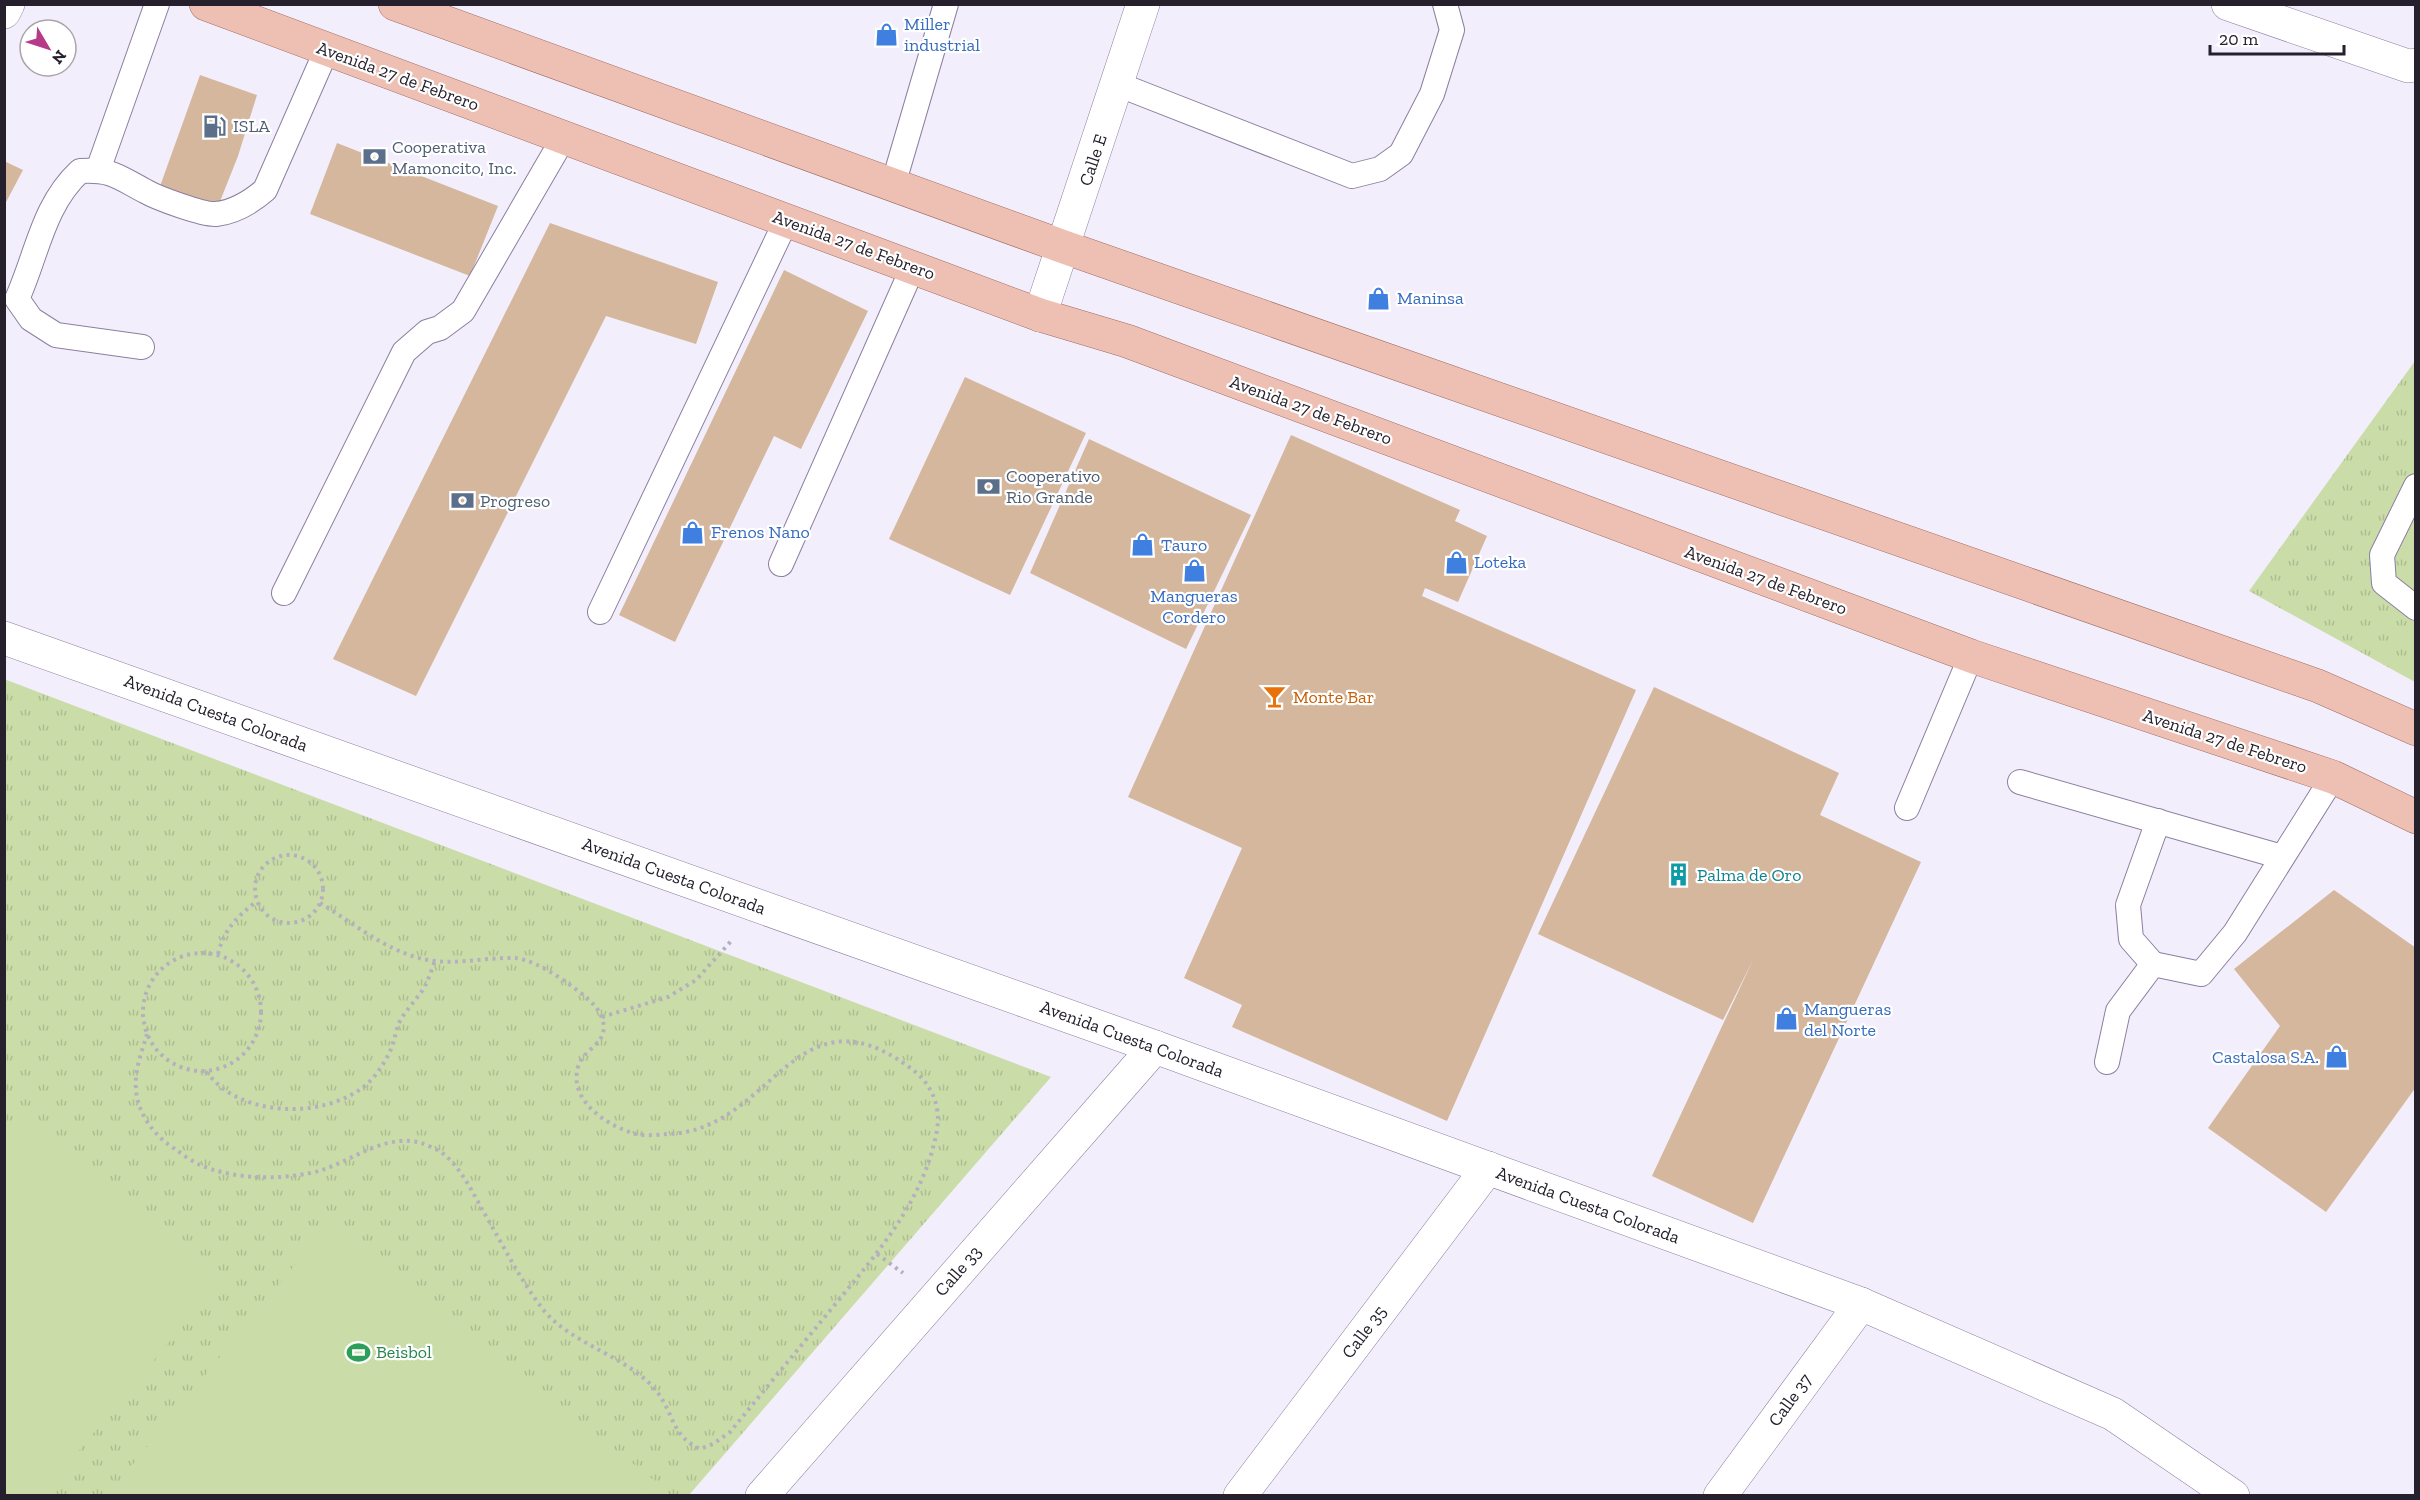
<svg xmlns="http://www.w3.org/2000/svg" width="2420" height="1500" viewBox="0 0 2420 1500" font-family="'Zilla Slab',serif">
  <defs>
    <pattern id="grass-tufts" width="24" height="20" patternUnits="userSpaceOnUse" patternTransform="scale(1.5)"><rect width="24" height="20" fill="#cadda8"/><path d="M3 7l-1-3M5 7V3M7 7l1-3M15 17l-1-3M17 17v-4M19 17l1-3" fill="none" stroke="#adbd91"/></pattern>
  </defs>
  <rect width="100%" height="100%" fill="#f3eefc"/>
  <g fill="url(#grass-tufts)">
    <path d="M 2415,361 L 2415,682 L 2249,591 Z"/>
    <path d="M 4,679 L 1051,1077 L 689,1495 L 5,1495 Z"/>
  </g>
  <g fill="#cadda8">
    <path d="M 38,1127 L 219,1282 L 42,1495 L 5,1495 L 5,1128 Z"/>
    <path d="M 328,1224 L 655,1481 L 642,1496 L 108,1495 Z"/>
  </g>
  <g fill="#d4b79d">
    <path d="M 200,75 L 257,95 L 238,156 L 217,209 L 159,189 Z"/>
    <path d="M 337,143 L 498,206 L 470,276 L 310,214 Z"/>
    <path d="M 4,161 L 23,170 L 4,206 Z"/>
    <path d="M 550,223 L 718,282 L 696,344 L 606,316 L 416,696 L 333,659 Z"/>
    <path d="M 784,270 L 868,311 L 801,449 L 774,436 L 675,642 L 619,615 Z"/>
    <path d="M 965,377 L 1086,433 L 1010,595 L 889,539 Z"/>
    <path d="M 1291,435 L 1460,510 L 1455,521 L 1487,536 L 1458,602 L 1425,588 L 1422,596 L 1636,690 L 1447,1121 L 1232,1027 L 1242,1005 L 1184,978 L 1242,848 L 1128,797 Z"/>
    <path d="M 1089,439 L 1251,515 L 1186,649 L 1030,573 Z"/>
    <path d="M 1654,687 L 1839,773 L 1820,815 L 1921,862 L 1753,1223 L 1652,1176 L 1753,960 L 1723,1020 L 1538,934 Z"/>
    <path d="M 2334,890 L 2416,948 L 2416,1087 L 2326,1212 L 2208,1128 L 2280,1026 L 2234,969 Z"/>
  </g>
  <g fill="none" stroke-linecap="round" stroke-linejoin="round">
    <defs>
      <g id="service">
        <path d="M 1117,84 L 1352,176 L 1380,169 L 1401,154 L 1432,94 L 1452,30 L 1445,4"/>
        <path d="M 98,170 L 157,4"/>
        <path d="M 893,185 L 946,4"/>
        <path d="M 142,347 L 56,335 L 31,319 L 17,299 C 37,255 43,205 80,171 C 112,169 118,177 145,191 C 157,198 203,215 216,214 C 235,212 251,202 265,190 L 327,49"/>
        <path d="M 2416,486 L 2382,555 L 2384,583 L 2416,608"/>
        <path d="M 781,564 L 913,267"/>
        <path d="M 284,593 L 404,352 L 427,332 L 440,328 L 463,311 L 564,137"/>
        <path d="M 600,612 L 787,219"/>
        <path d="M 2020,782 L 2282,857"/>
        <path d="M 1907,808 L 1971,656"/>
        <path d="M 2153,964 L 2131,939 L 2128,905 L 2158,821"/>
        <path d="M 2107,1062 L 2118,1011 L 2153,964 L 2201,974 L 2235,933 L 2333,777"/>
      </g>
      <g id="minor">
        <path d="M 2228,4 L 2408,66 L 2416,65"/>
        <path d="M 4,12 L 8,4"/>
        <path d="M 1040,315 L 1143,4"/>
        <path d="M 4,638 L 1155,1047 L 1861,1304 L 2113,1414 L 2233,1496"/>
        <path d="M 762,1496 L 1155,1047"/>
        <path d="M 1240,1496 L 1488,1168"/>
        <path d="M 1720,1496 L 1861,1304"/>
      </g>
      <g id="primary">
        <path d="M 206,4 L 1040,315 L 1127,341 L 1971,656 L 2333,777 L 2416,817"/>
        <path d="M 395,4 L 1064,247 L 2318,686 L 2416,729"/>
      </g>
    </defs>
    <use href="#service" stroke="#8c7f9f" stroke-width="26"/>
    <use href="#minor" stroke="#8c7f9f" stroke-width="34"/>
    <use href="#primary" stroke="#a06d63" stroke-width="34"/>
    <g stroke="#b5b0bd" stroke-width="4" stroke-dasharray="3 4.5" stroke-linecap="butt">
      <circle cx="289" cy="889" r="34"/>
      <circle cx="202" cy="1012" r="59"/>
      <path d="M 218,954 C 224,929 237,917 257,901"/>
      <path d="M 602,1017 L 668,997 L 696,980 L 733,939"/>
      <path d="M 147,1034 C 143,1048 137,1063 136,1078 C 133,1107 151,1134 175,1149 C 182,1154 190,1160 198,1164 C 232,1180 286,1181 322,1170 C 353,1160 386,1133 421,1143 C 427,1145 436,1149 441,1152 C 460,1166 472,1191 483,1211 C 502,1243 519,1278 542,1308 C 570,1345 630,1356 658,1393 C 674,1415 672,1436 700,1449 L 713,1444 L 730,1432 C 762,1393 795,1353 828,1313 C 873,1258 924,1203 937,1130 C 941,1105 931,1082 909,1067 C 794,983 772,1132 667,1134 C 657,1135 646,1136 636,1134 C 609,1127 568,1101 578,1067 C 582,1052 599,1047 603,1033 C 606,1024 600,1011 594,1005 C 579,989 536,959 515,958 C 489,957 461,964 435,961 C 391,956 357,925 320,903"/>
      <path d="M 206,1072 C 211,1077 216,1083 222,1088 C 261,1117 328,1116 366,1085 C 377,1075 386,1061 392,1047 C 395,1038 396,1029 400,1021 C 406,1010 415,1001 422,991 C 428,982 431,971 435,961"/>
      <path d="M 877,1254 L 903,1273"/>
    </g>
    <use href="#service" stroke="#fff" stroke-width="24"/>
    <use href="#minor" stroke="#fff" stroke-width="33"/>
    <use href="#primary" stroke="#eec0b3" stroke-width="33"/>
  </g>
  <defs>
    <symbol id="shop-bare" viewBox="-9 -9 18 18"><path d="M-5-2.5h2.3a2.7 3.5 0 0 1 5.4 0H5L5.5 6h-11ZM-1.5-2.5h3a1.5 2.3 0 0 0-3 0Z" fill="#3f7fe0" stroke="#fff" stroke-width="2.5" paint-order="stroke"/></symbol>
    <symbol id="fuel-bare" viewBox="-9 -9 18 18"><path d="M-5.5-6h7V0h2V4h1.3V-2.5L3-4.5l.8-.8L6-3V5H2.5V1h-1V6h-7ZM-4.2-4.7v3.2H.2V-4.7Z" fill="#5c6f8a" stroke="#fff" stroke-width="2.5" paint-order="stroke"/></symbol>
    <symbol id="bank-bare" viewBox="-9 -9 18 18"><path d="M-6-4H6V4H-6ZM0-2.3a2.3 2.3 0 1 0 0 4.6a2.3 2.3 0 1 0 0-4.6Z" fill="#5c6f8a" stroke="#fff" stroke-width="2.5" paint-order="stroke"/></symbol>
    <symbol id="bar-bare" viewBox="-9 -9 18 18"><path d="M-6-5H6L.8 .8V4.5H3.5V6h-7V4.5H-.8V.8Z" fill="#e8710a" stroke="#fff" stroke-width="2.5" paint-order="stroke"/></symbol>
    <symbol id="building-bare" viewBox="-9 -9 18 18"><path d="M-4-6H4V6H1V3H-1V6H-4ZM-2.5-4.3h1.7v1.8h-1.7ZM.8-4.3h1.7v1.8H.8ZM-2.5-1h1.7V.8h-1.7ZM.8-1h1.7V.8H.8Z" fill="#0f9aa8" stroke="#fff" stroke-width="2.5" paint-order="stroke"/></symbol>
    <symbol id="stadium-bare" viewBox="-9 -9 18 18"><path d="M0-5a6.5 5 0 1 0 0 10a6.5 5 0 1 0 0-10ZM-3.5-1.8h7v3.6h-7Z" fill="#2e9e5b" stroke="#fff" stroke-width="2.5" paint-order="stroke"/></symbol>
  </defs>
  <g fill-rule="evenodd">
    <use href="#shop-bare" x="870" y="18" width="33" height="33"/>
    <use href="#fuel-bare" x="198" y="110" width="33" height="33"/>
    <use href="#bank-bare" x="358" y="140" width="33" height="33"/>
    <use href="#shop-bare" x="1362" y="282" width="33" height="33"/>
    <use href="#bank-bare" x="972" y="470" width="33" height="33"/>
    <use href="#bank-bare" x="446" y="484" width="33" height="33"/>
    <use href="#shop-bare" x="676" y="516" width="33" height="33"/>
    <use href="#shop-bare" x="1126" y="528" width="33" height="33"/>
    <use href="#shop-bare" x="1440" y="546" width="33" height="33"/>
    <use href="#shop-bare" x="1178" y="554" width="33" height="33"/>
    <use href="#bar-bare" x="1258" y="680" width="33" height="33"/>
    <use href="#building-bare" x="1662" y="858" width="33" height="33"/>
    <use href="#shop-bare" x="1770" y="1002" width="33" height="33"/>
    <use href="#shop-bare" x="2320" y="1040" width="33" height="33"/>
    <use href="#stadium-bare" x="342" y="1336" width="33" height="33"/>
  </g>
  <g text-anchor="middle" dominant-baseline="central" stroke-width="4.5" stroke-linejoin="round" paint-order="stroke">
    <g font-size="18" fill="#366cbe" stroke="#fff" text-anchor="start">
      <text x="904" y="24">Miller<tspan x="904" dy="21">industrial</tspan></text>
      <text x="1397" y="298">Maninsa</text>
      <text x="711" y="532">Frenos Nano</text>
      <text x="1161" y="545">Tauro</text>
      <text x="1474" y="562">Loteka</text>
      <text x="1194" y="596" text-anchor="middle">Mangueras<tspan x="1194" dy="21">Cordero</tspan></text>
      <text x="1804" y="1009">Mangueras<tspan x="1804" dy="21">del Norte</tspan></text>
      <text x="2319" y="1057" text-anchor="end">Castalosa S.A.</text>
    </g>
    <g font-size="18" fill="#25202c" stroke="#fff">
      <text transform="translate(398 76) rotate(20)">Avenida 27 de Febrero</text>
      <text transform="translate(1093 160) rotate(-72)">Calle E</text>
      <text transform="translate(854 245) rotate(20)">Avenida 27 de Febrero</text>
      <text transform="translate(1311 410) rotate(20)">Avenida 27 de Febrero</text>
      <text transform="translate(1766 580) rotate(20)">Avenida 27 de Febrero</text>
      <text transform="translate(216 713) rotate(20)">Avenida Cuesta Colorada</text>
      <text transform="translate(2225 741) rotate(18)">Avenida 27 de Febrero</text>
      <text transform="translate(674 876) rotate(20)">Avenida Cuesta Colorada</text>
      <text transform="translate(1132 1039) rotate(20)">Avenida Cuesta Colorada</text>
      <text transform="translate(1588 1205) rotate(20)">Avenida Cuesta Colorada</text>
      <text transform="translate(958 1271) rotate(-49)">Calle 33</text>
      <text transform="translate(1364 1332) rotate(-53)">Calle 35</text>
      <text transform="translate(1790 1400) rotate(-54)">Calle 37</text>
    </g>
    <g font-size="18" fill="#4e5e75" stroke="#fff" text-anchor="start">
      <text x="233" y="126">ISLA</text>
      <text x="392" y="147">Cooperativa<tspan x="392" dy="21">Mamoncito, Inc.</tspan></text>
      <text x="1006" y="476">Cooperativo<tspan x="1006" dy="21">Rio Grande</tspan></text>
      <text x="480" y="501">Progreso</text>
    </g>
    <g font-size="18" fill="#c56008" stroke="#fff" text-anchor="start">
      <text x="1293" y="697">Monte Bar</text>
    </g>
    <g font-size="18" fill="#0d838f" stroke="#fff" text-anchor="start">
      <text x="1697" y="875">Palma de Oro</text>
    </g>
    <g font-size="18" fill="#27864d" stroke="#fff" text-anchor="start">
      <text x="376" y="1352">Beisbol</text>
    </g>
  </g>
  <rect width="2420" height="1500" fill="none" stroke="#25202c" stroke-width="12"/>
  <g transform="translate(48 48) rotate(129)"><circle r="28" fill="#ffffff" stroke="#a8a6ab" stroke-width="1.5"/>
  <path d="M0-4.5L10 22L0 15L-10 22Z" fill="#b73a8a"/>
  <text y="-9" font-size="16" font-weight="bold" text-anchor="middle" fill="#25202c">N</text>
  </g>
  <path d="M2210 45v9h134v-9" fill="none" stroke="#25202c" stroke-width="3"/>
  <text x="2219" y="45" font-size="18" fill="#25202c" stroke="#ffffff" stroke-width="4.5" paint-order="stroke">20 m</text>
</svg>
